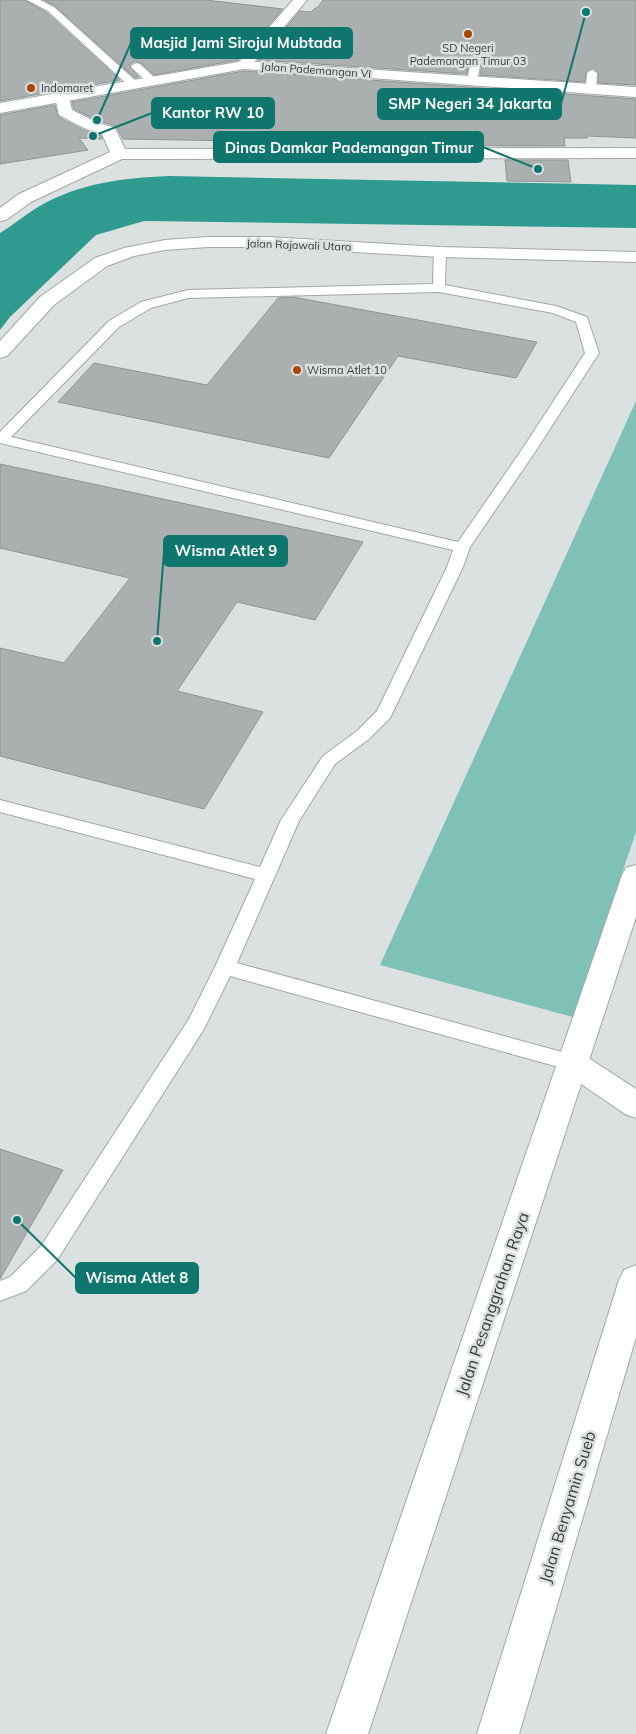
<svg xmlns="http://www.w3.org/2000/svg" width="636" height="1734" viewBox="0 0 636 1734" font-family="Mulish,sans-serif">
  <rect width="100%" height="100%" fill="#dae1e0"/>
  <path fill="#7fc1b6" d="M 636,401 L 636,832 L 573,1017 L 380,965 Z"/>
  <path fill="#2e9b8e" d="M 169,176 L 636,185 L 636,228 L 144,221 L 96,235 L 10,317 L 0,330 L 0,233 C 13,225 25,215 38,207 C 79,183 123,178 169,176 Z"/>
  <g fill="#aab0af" stroke="#8f9594">
    <path d="M 0,0 L 25,0 L 47,13 L 120,80 L 0,101 Z"/>
    <path d="M 44,0 L 206,0 L 283,9 L 238,60 L 154,75 L 141,63 L 135,61 L 129,65 L 139,77 L 135,78 L 55,6 Z"/>
    <path d="M 323,0 L 636,0 L 636,85 L 598,83 L 599,73 L 593,68 L 586,71 L 585,82 L 480,75 L 483,60 L 477,56 L 469,61 L 467,74 L 258,60 L 300,11 L 311,12 L 315,8 L 317,8 Z"/>
    <path d="M 244,71 L 636,99 L 636,138 L 587,136 L 587,138 L 564,138 L 565,146 L 504,146 L 297,140 L 297,142 L 123,139 L 116,126 L 97,120 L 74,109 L 72,102 Z"/>
    <path d="M 55,105 L 58,117 L 83,130 L 101,136 L 102,139 L 79,138 L 88,150 L 0,164 L 0,115 Z"/>
    <path d="M 505,160 L 568,160 L 571,182 L 507,181 Z"/>
    <path d="M 293,297 L 537,342 L 516,378 L 398,356 L 329,458 L 58,402 L 94,363 L 207,385 L 278,298 Z"/>
    <path d="M 0,464 L 363,542 L 315,620 L 237,602 L 177,691 L 263,712 L 204,809 L 0,756 L 0,648 L 64,663 L 130,578 L 0,548 Z"/>
    <path d="M 0,1149 L 63,1170 L 0,1279 Z"/>
  </g>
  <g fill="none" stroke-linecap="round" stroke-linejoin="round">
    <defs>
      <g id="service">
        <path d="M 27,0 L 40,0 L 54,7 L 137,82 L 138,84 L 137,86 L 129,86 L 48,11 Z"/>
        <path d="M 476,58 L 481,61 L 477,81 L 472,84 L 467,81 L 471,61 Z"/>
        <path d="M 136,63 L 140,64 L 156,79 L 157,81 L 156,83 L 148,83 L 132,68 L 131,66 Z"/>
        <path d="M 592,70 L 597,73 L 596,89 L 591,92 L 586,89 L 587,73 Z"/>
        <path d="M 440,248 L 446,252 L 445,285 L 556,306 L 587,317 L 599,353 L 535,452 L 470,547 L 463,567 L 390,718 L 369,739 L 335,764 L 299,821 L 237,963 L 573,1055 L 580,1057 L 583,1063 L 580,1069 L 573,1071 L 230,976 L 204,1029 L 57,1260 L 26,1291 L 0,1301 L 0,1281 L 10,1277 L 41,1246 L 189,1019 L 215,967 L 255,879 L 0,812 L 0,800 L 260,867 L 281,820 L 323,756 L 357,731 L 377,711 L 447,567 L 453,550 L 0,443 L 0,432 L 109,321 L 141,302 L 188,290 L 433,284 L 434,252 ZM 439,292 L 553,313 L 576,322 L 585,353 L 521,451 L 458,542 L 11,437 L 119,327 L 151,308 L 188,298 Z"/>
      </g>
      <g id="minor">
        <path d="M 293,0 L 307,0 L 249,68 L 239,68 L 237,65 L 239,62 Z"/>
        <path d="M 63,92 L 68,94 L 72,110 L 96,122 L 115,128 L 125,149 L 636,148 L 636,158 L 122,159 L 31,202 L 6,220 L 0,221 L 0,208 L 19,194 L 110,152 L 102,134 L 84,128 L 59,115 L 55,97 L 58,94 Z"/>
      </g>
      <g id="tertiary">
        <path d="M 244,61 L 636,87 L 636,97 L 244,69 L 0,113 L 0,103 Z"/>
        <path d="M 208,237 L 268,237 L 440,247 L 636,252 L 636,262 L 440,257 L 268,247 L 208,247 L 165,250 L 134,256 L 107,266 L 54,305 L 7,356 L 0,358 L 0,341 L 40,297 L 95,258 L 124,248 L 165,240 Z"/>
      </g>
      <path id="secondary" d="M 636,865 L 636,917 L 368,1734 L 326,1734 L 622,875 L 626,868 Z"/>
      <g id="primary">
        <path d="M 573,1051 L 584,1055 L 636,1089 L 636,1118 L 625,1114 L 562,1071 L 558,1063 L 562,1055 Z"/>
        <path d="M 636,1265 L 636,1337 L 519,1734 L 477,1734 L 619,1280 L 624,1270 Z"/>
      </g>
    </defs>
    <use href="#service" stroke="#a0a7a5" stroke-width="2"/>
    <use href="#minor" stroke="#a0a7a5" stroke-width="2"/>
    <use href="#tertiary" stroke="#a0a7a5" stroke-width="2"/>
    <use href="#secondary" stroke="#a0a7a5" stroke-width="2"/>
    <use href="#primary" stroke="#a0a7a5" stroke-width="2"/>
    <use href="#service" fill="#fff" fill-rule="evenodd"/>
    <use href="#minor" fill="#fff" fill-rule="evenodd"/>
    <use href="#tertiary" fill="#fff" fill-rule="evenodd"/>
    <use href="#secondary" fill="#fff" fill-rule="evenodd"/>
    <use href="#primary" fill="#fff" fill-rule="evenodd"/>
  </g>
  <g fill="#a84800" stroke="#dae1e0" stroke-width="2">
    <circle cx="468" cy="34" r="5"/>
    <circle cx="31" cy="88" r="5"/>
    <circle cx="297" cy="370" r="5"/>
  </g>
  <g text-anchor="middle" dominant-baseline="central" stroke-width="5" stroke-linejoin="round" paint-order="stroke">
    <g font-size="11" fill="#373a3a" stroke="#dae1e0" text-anchor="start">
      <text x="468" y="48" text-anchor="middle">SD Negeri<tspan x="468" dy="13">Pademangan Timur 03</tspan></text>
      <text x="41" y="88">Indomaret</text>
      <text x="307" y="370">Wisma Atlet 10</text>
    </g>
    <g font-size="11" fill="#373a3a" stroke="#dae1e0">
      <text transform="translate(316 70) rotate(4)">Jalan Pademangan VI</text>
      <text transform="translate(299 245) rotate(2)">Jalan Rajawali Utara</text>
    </g>
    <g font-size="16" fill="#373a3a" stroke="#dae1e0">
      <text transform="translate(492 1304) rotate(-71)">Jalan Pesanggrahan Raya</text>
      <text transform="translate(567 1507) rotate(-73)">Jalan Benyamin Sueb</text>
    </g>
  </g>
  <path fill="none" stroke="#0f766e" stroke-width="2" d="M97 120L131 43M586 12L561 104M93 136L152 113M538 169L483 147M157 641L164 551M17 1220L76 1278"/>
  <g fill="#0f766e" stroke="#dae1e0" stroke-width="2">
    <circle cx="97" cy="120" r="5"/>
    <circle cx="586" cy="12" r="5"/>
    <circle cx="93" cy="136" r="5"/>
    <circle cx="538" cy="169" r="5"/>
    <circle cx="157" cy="641" r="5"/>
    <circle cx="17" cy="1220" r="5"/>
  </g>
  <g fill="#0f766e" stroke="#0f766e" stroke-width="2">
    <rect x="131" y="28" width="221" height="30" rx="5"/>
    <rect x="378" y="89" width="183" height="30" rx="5"/>
    <rect x="152" y="98" width="122" height="30" rx="5"/>
    <rect x="214" y="132" width="269" height="30" rx="5"/>
    <rect x="164" y="536" width="123" height="30" rx="5"/>
    <rect x="76" y="1263" width="122" height="30" rx="5"/>
  </g>
  <g font-size="15" text-anchor="middle" font-weight="bold" fill="#fff">
    <text x="241" y="48">Masjid Jami Sirojul Mubtada</text>
    <text x="470" y="109">SMP Negeri 34 Jakarta</text>
    <text x="213" y="118">Kantor RW 10</text>
    <text x="349" y="153">Dinas Damkar Pademangan Timur</text>
    <text x="226" y="556">Wisma Atlet 9</text>
    <text x="137" y="1283">Wisma Atlet 8</text>
  </g>
</svg>
